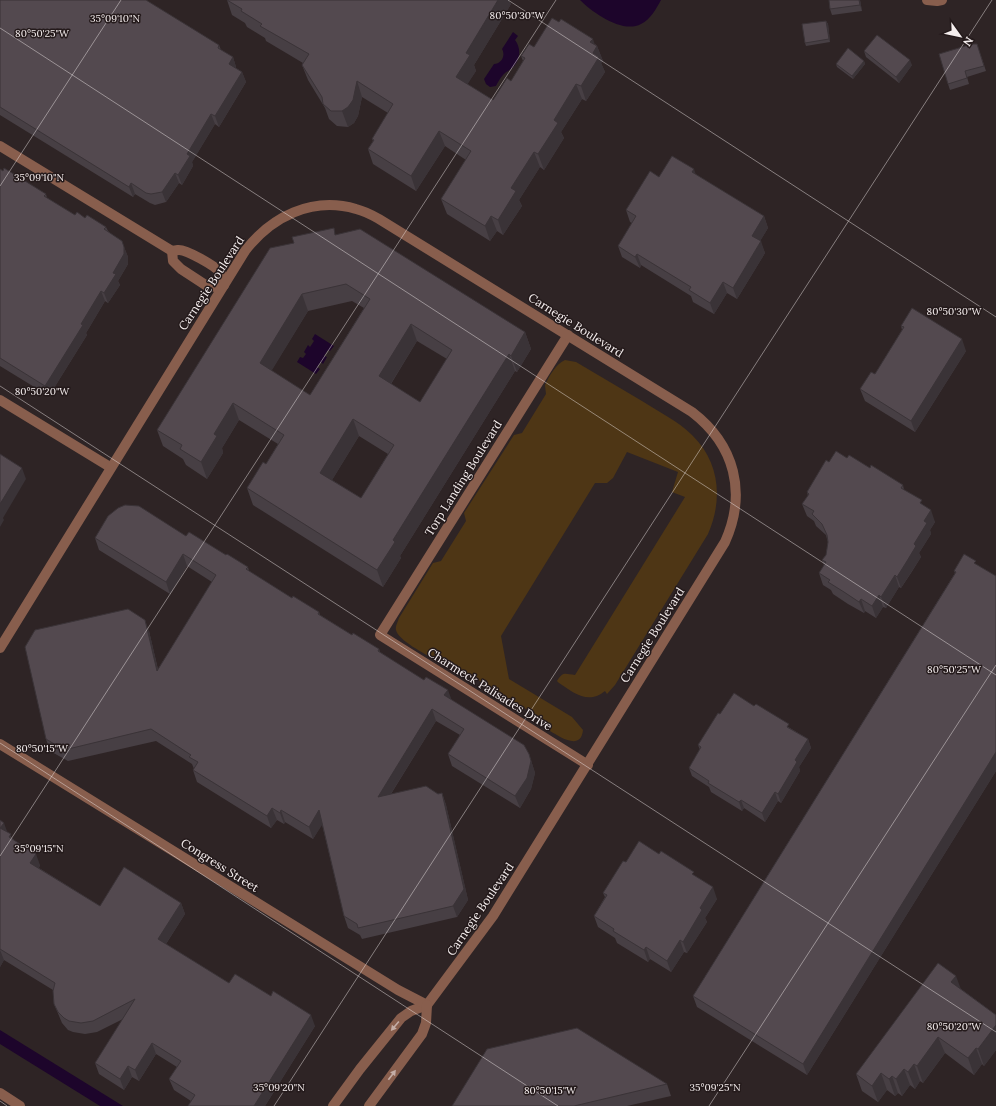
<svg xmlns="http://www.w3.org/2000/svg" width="996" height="1106" viewBox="0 0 996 1106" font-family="Lora,serif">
  <rect width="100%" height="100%" fill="#2e2425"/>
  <path fill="#4e3615" d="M 565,360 L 576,362 C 598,375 620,388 642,401 C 659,412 678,421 692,435 C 720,462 723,500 708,534 L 615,685 L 607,694 L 605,691 C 588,705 574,693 559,683 L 557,681 C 563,671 565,674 575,675 L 685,497 L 672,492 L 678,472 L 627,452 L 613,478 L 607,483 L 595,483 L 501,636 L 509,679 L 572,717 L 583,730 C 581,751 560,737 550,731 L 549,723 L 442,658 L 434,659 C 425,654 398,640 396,630 C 395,626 398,622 399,618 L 433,563 L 441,561 L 466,521 L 464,513 L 514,435 L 522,433 L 546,394 L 545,385 C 550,375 555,365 565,360 Z"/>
  <g fill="#1d052b">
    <path d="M 580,0 L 661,0 C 656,9 651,19 641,24 C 623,34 593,13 580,0 Z"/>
    <path d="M 513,32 L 518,36 L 515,40 C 522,49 520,62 511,69 C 508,71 505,72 503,75 C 500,78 498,82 496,86 L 490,87 L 486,84 L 484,79 L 494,64 C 501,64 506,56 502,49 Z"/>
    <path d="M 315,334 L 334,346 L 330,351 L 328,350 L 324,356 L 327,357 L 323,364 L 321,362 L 317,367 L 320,369 L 316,374 L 297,362 L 300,357 L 303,358 L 306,354 L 304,352 L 308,345 L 310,347 L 314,341 L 312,339 Z"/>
    <path d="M 0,1030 L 123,1106 L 100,1106 L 0,1044 Z"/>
  </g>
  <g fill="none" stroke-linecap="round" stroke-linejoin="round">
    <g stroke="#885e4d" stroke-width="10">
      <path d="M 927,0 L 937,1 L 942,0"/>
      <path d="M 0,146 L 172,251"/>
      <path d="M 178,250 C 186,249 215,266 220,272 C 223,276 224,280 224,285 L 216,287 L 207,286 L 181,269 L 173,261 L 172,251 Z"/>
      <path d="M 568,335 L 380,635 L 588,765"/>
      <path d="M 0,400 L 110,467"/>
      <path d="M 0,648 L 245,251 C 271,217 312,196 356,209 C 364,211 372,215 379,219 L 692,412 C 735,445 747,493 725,542 L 493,916 L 427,1005 L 411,1011 L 401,1018 L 360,1069 L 333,1106"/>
      <path d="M 0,744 L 398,990 L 427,1005"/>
      <path d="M 0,1093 L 20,1106"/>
      <path d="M 369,1106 L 422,1034 L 426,1023 L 427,1005"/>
    </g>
  </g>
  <g fill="#473f44" fill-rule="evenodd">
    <path d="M 0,0 L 219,45 L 221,50 L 233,57 L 236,67 L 236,68 L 242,72 L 246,82 L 219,127 L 215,124 L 192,162 L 193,166 L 182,185 L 179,183 L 166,202 L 155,205 L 150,203 L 135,194 L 133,197 L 0,115 Z"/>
    <path d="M 227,0 L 511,4 L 474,65 L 476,71 L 467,84 L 493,100 L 511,81 L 523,61 L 521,56 L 534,47 L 595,44 L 597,46 L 603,61 L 601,63 L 605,72 L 586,101 L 582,99 L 561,132 L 564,138 L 544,170 L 540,167 L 519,200 L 522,206 L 503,235 L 497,231 L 490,241 L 447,214 L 441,199 L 466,160 L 445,146 L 416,191 L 373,164 L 368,149 L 373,141 L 372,139 L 388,113 L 362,97 L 358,116 L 354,123 L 348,127 L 337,126 L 329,119 L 325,108 L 308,80 L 302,65 L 303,63 L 266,41 L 265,38 L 247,27 L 245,23 L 232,15 Z"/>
    <path d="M 829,0 L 860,0 L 862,11 L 832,15 L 830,9 Z"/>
    <path d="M 826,21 L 828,24 L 830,42 L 806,46 L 805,43 Z"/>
    <path d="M 977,44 L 986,71 L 967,77 L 969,84 L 950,90 L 948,84 Z"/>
    <path d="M 864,51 L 912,65 L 899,83 L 866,57 Z"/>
    <path d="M 864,61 L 865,64 L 853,79 L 837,67 L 836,64 Z"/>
    <path d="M 0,169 L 46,194 L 47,198 L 75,215 L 85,218 L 106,227 L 108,231 L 124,247 L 128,257 L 128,264 L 118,281 L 120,285 L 108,303 L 105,301 L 86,333 L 87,335 L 49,396 L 0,366 Z"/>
    <path d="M 696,175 L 764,216 L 768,228 L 760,241 L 765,253 L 737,299 L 727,293 L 714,314 L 693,302 L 691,296 L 641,265 L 640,268 L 622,257 L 618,246 L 632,223 L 630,222 L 626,210 L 659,177 Z"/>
    <path d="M 336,235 L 525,332 L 531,349 L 517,372 L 515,371 L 400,556 L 401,558 L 383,587 L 253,505 L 247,488 L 266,464 L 278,444 L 239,420 L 222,448 L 223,453 L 207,479 L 186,465 L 183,459 L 163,446 L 157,430 ZM 352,301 L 364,308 L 310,395 L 271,371 L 308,311 ZM 417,341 L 447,359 L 420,402 L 391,384 ZM 359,436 L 388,454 L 361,498 L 332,480 Z"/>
    <path d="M 901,326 L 966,351 L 915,432 L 865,401 L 860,389 L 875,374 L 902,330 Z"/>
    <path d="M 847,458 L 870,468 L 903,485 L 904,490 L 923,505 L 935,522 L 930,530 L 931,534 L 919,553 L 921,557 L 911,573 L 901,588 L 899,587 L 886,608 L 883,607 L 876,618 L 865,611 L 864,613 L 848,604 L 833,594 L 831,590 L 823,585 L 819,573 L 824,565 L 822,560 L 826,555 L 828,542 L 827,539 L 826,535 L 816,526 L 814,521 L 807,516 L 802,504 L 808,496 L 807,492 L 829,462 Z"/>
    <path d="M 186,536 L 226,555 L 248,567 L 249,571 L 292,598 L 319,612 L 320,615 L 352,635 L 379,649 L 380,652 L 452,700 L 529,754 L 535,773 L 531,789 L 520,808 L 452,766 L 448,754 L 460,735 L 436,721 L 391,794 L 438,794 L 442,793 L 446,805 L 468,900 L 457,917 L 362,939 L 360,935 L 348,928 L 344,916 L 322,824 L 313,839 L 285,822 L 284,824 L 277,820 L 271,828 L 197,782 L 193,770 L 194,769 L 192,764 L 156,741 L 68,761 L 50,751 L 46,739 L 149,631 L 158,669 L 212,582 L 187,566 L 170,594 L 99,550 L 95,538 Z"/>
    <path d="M 977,565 L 996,576 L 996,771 L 807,1075 L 697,1007 L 693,996 L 955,573 L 954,571 Z"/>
    <path d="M 754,706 L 808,739 L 811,748 L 799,767 L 800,771 L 781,803 L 778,801 L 765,822 L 744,808 L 742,811 L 711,792 L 709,787 L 692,776 L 689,768 L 700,750 L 698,745 L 720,714 Z"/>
    <path d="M 0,820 L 7,832 L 13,839 L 40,865 L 39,868 L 100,906 L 181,903 L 185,914 L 166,944 L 229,983 L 315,1026 L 265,1106 L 188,1106 L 191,1101 L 174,1090 L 169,1079 L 177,1067 L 156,1054 L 139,1081 L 132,1077 L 124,1090 L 99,1074 L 95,1063 L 123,1019 L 97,1032 L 85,1034 L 73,1032 L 68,1030 L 62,1023 L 54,1004 L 53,990 L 4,960 L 0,967 Z"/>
    <path d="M 626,862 L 696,877 L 717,899 L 705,918 L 707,922 L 687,953 L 684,952 L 671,972 L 650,959 L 648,962 L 617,943 L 615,938 L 598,927 L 594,916 L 605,897 L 603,893 Z"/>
    <path d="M 961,989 L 996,1015 L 996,1050 L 984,1066 L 982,1064 L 974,1075 L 945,1053 L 923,1083 L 920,1081 L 915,1089 L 910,1085 L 902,1096 L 898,1093 L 895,1096 L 887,1090 L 878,1102 L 862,1091 L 856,1074 Z"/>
    <path d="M 667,1084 L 671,1096 L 627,1106 L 452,1106 Z"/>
  </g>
  <g fill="#3a3337">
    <path d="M 498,0 L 509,0 L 511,4 L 474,65 L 476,71 L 462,93 L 456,77 L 466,53 Z"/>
    <path d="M 859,0 L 860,0 L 862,11 L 860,5 Z"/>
    <path d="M 826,21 L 828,24 L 830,42 L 829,39 Z"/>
    <path d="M 593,39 L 596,48 L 597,46 L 603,61 L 601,63 L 605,72 L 586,101 L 581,86 L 593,53 L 590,42 Z"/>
    <path d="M 233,57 L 236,67 L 232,74 L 229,64 Z"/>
    <path d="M 910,60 L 912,65 L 899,83 L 896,77 Z"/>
    <path d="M 864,61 L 865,64 L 853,79 L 852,76 Z"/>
    <path d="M 242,72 L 246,82 L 219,127 L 215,116 Z"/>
    <path d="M 357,81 L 362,97 L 358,116 L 354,123 L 348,127 L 342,111 Z"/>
    <path d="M 576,84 L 582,99 L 561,132 L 564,138 L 544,170 L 538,154 L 554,120 Z"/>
    <path d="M 211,114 L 215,124 L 192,162 L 193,166 L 182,185 L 178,175 L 187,154 Z"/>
    <path d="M 439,131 L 445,146 L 416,191 L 411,176 Z"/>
    <path d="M 534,152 L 540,167 L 519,200 L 522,206 L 503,235 L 498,220 L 511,188 Z"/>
    <path d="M 694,169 L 698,181 L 692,172 Z"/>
    <path d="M 175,173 L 179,183 L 166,202 L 162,192 Z"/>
    <path d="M 131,183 L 135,194 L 133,197 L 129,187 Z"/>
    <path d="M 491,216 L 497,231 L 490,241 L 485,226 Z"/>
    <path d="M 764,216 L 768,228 L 756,248 L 752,236 Z"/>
    <path d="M 761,241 L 765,253 L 737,299 L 733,288 Z"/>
    <path d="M 124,247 L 128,257 L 128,264 L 118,281 L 120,285 L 108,303 L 104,293 Z"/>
    <path d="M 637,254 L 641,265 L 640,268 L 635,257 Z"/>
    <path d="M 723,282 L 727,293 L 714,314 L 710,303 Z"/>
    <path d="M 101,291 L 105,301 L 86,333 L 87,335 L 49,396 L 45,386 L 81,324 Z"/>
    <path d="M 302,294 L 308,311 L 266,380 L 260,363 Z"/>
    <path d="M 411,324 L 417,341 L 385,393 L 379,376 Z"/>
    <path d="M 525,332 L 531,349 L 517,372 L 511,356 Z"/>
    <path d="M 962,339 L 966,351 L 915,432 L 911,421 Z"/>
    <path d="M 509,354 L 515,371 L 400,556 L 401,558 L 383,587 L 377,570 L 393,540 Z"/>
    <path d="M 233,403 L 239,420 L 222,448 L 223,453 L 207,479 L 201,462 L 214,434 Z"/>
    <path d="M 353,419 L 359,436 L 326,490 L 320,473 Z"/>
    <path d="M 22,468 L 26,479 L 3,518 L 4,520 L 0,527 L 0,504 Z"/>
    <path d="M 931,510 L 935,522 L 930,530 L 931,534 L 919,553 L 921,557 L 901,588 L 897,577 L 914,544 L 924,521 Z"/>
    <path d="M 183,554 L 187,566 L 170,594 L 166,582 Z"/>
    <path d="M 895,575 L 899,587 L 886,608 L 881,597 Z"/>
    <path d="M 879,595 L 883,607 L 876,618 L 872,606 Z"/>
    <path d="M 861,599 L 865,611 L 864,613 L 859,602 Z"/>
    <path d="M 145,620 L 149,631 L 161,683 L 157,671 Z"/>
    <path d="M 448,690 L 452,701 L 444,695 Z"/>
    <path d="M 432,709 L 436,721 L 382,808 L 378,797 Z"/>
    <path d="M 808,739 L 811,748 L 799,767 L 800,771 L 781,803 L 778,794 L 795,760 Z"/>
    <path d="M 996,752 L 996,771 L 807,1075 L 803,1064 Z"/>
    <path d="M 529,754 L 535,773 L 531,789 L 520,808 L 515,796 Z"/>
    <path d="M 775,792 L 778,801 L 765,822 L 762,813 Z"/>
    <path d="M 442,793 L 446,805 L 468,900 L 457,917 L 453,906 Z"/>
    <path d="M 741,800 L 744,808 L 742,811 L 739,802 Z"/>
    <path d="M 272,808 L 277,820 L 271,828 L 267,816 Z"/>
    <path d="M 281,810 L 285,822 L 284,824 L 280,813 Z"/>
    <path d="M 319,810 L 324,822 L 313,839 L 309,827 Z"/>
    <path d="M 4,823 L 8,834 L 0,828 Z"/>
    <path d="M 36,854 L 40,865 L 35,874 L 30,863 Z"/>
    <path d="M 713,887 L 717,899 L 705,918 L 707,922 L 687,953 L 683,942 L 700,908 Z"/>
    <path d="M 181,903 L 185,914 L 162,950 L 158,939 Z"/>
    <path d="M 680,940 L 684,952 L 671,972 L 667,961 Z"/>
    <path d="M 646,947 L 650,959 L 648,962 L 644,950 Z"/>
    <path d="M 0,950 L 4,960 L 0,967 Z"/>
    <path d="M 956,976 L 962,992 L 951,982 Z"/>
    <path d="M 311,1015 L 315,1026 L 265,1106 L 254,1106 Z"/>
    <path d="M 996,1025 L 996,1050 L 984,1066 L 978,1049 Z"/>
    <path d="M 938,1037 L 945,1053 L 923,1083 L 917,1066 Z"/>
    <path d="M 152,1043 L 156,1054 L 139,1081 L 135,1070 Z"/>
    <path d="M 976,1048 L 982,1064 L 974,1075 L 968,1058 Z"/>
    <path d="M 914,1064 L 920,1081 L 915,1089 L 908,1072 Z"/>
    <path d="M 128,1066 L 132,1077 L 124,1090 L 120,1079 Z"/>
    <path d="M 904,1069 L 910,1085 L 902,1096 L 896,1079 Z"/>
    <path d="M 881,1073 L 887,1090 L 878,1102 L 872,1086 Z"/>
    <path d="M 892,1076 L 898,1093 L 895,1096 L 889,1079 Z"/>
  </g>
  <g fill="#53494f" stroke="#3a3337" fill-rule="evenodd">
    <path d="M 0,0 L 146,0 L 219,45 L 218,48 L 233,57 L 229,64 L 242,72 L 215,116 L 211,114 L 187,154 L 190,156 L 178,175 L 175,173 L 162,192 L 151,194 L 146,193 L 131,183 L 129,187 L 0,107 Z"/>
    <path d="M 227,0 L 498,0 L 466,53 L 470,55 L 456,77 L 493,100 L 507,78 L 511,81 L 525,58 L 521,56 L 529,44 L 534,47 L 552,18 L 559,22 L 561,19 L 593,39 L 590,42 L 597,46 L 593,53 L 599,57 L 581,86 L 576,84 L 554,120 L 558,123 L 538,154 L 534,152 L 511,188 L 516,191 L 498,220 L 491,216 L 485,226 L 441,199 L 471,151 L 439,131 L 411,176 L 368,149 L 374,140 L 372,139 L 393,104 L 357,81 L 353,100 L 348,107 L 342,111 L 331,111 L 323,104 L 322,97 L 302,65 L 309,54 L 260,26 L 262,24 L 241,11 L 242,9 Z"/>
    <path d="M 829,0 L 859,0 L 860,5 L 830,9 Z"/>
    <path d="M 826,21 L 829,39 L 805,43 L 802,24 Z"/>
    <path d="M 877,35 L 910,60 L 896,77 L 864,51 Z"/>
    <path d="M 972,44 L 977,44 L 984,66 L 965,71 L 967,78 L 948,84 L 939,54 Z"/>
    <path d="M 848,48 L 864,61 L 852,76 L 836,64 Z"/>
    <path d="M 672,156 L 694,169 L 692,172 L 764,216 L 752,236 L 761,241 L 733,288 L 723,282 L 710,303 L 689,290 L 691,287 L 637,254 L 635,257 L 618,246 L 636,216 L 626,210 L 650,171 L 659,177 Z"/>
    <path d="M 4,168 L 46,194 L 44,196 L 75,215 L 77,212 L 85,218 L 87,215 L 106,227 L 104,229 L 122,241 L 124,247 L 124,254 L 113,273 L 116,274 L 104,293 L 101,291 L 81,324 L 83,325 L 45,386 L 0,358 L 0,169 L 3,171 Z"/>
    <path d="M 334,228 L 335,235 L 360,229 L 525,332 L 511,356 L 509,354 L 393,540 L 395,542 L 377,570 L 247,488 L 263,462 L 266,464 L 284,435 L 233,403 L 214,434 L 217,436 L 201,462 L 180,449 L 182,445 L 157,430 L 270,248 L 294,243 L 292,237 ZM 346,284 L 370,299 L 310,395 L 260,363 L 302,294 ZM 411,324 L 452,350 L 420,402 L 379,376 ZM 353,419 L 394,445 L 361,498 L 320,473 Z"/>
    <path d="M 912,308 L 962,339 L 911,421 L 860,389 L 871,372 L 875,374 L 904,327 L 901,326 Z"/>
    <path d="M 836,451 L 847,458 L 849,455 L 870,468 L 871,465 L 903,485 L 901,488 L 922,500 L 920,503 L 931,510 L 924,521 L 927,523 L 914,544 L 916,546 L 907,561 L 897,577 L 895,575 L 881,597 L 879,595 L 872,606 L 861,599 L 859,602 L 844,592 L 828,582 L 830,580 L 819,573 L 826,562 L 822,560 L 826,555 L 828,542 L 827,535 L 822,524 L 812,514 L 814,511 L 802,504 L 809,494 L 807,492 L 826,460 L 829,462 Z"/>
    <path d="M 0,454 L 22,468 L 0,504 Z"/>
    <path d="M 125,505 L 139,506 L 186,536 L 189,532 L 226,555 L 227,554 L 248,567 L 246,569 L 292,598 L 293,596 L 319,612 L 318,614 L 352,635 L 353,633 L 379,649 L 378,651 L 424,680 L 426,677 L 448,690 L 444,695 L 524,745 L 529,754 L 531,761 L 527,778 L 515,796 L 448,754 L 464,729 L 432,709 L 378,797 L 426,786 L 438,794 L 442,793 L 464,889 L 453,906 L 358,928 L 357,924 L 344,916 L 319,810 L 309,827 L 281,810 L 280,813 L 272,808 L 267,816 L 193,770 L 198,762 L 189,757 L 191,755 L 151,729 L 64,750 L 46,739 L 25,647 L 35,630 L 128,609 L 145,620 L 157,671 L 216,575 L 183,554 L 166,582 L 95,538 L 108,516 L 118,508 Z"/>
    <path d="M 964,554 L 976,561 L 974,563 L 996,576 L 996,752 L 803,1064 L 693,996 L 956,572 L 954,571 Z"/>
    <path d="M 734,693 L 754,706 L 756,704 L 789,724 L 787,727 L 808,739 L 795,760 L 797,762 L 778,794 L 775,792 L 762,813 L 741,800 L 739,802 L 708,783 L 709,781 L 689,768 L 701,747 L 698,745 L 718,713 L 720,714 Z"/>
    <path d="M 0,820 L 4,823 L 0,828 L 11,834 L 9,837 L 36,854 L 30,863 L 100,906 L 124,867 L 181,903 L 158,939 L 229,983 L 235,974 L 271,996 L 273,991 L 311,1015 L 254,1106 L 188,1106 L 195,1095 L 169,1079 L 181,1061 L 152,1043 L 135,1070 L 128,1066 L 120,1079 L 95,1063 L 135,999 L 93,1021 L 81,1023 L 69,1021 L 64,1018 L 58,1012 L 54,1004 L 53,991 L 55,983 L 0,949 Z"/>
    <path d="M 639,841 L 659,854 L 661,851 L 694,872 L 692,874 L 713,887 L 700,908 L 702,910 L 683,942 L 680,940 L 667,961 L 646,947 L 644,950 L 613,931 L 614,929 L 594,916 L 607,895 L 603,893 L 623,861 L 626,862 Z"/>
    <path d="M 938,963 L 956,976 L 951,982 L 996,1015 L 996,1025 L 978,1049 L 976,1048 L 968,1058 L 938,1037 L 917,1066 L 914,1064 L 908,1072 L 904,1069 L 896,1079 L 892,1076 L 889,1079 L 881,1073 L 872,1086 L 856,1074 Z"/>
    <path d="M 577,1028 L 667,1084 L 574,1106 L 452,1106 L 487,1049 Z"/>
  </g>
  <defs><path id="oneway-solid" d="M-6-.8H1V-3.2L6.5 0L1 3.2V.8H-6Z"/></defs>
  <g fill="#c4ada6">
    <use href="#oneway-solid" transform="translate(395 1026) rotate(130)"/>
    <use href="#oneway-solid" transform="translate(392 1075) rotate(-53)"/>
  </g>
  <path fill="none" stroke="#f5eeee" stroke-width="1" stroke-opacity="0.45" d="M 508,0 L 996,317M 0,28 L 996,675M 0,186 L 121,0M 0,386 L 996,1032M 0,743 L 558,1106M 0,856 L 556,0M 0,1101 L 7,1106M 274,1106 L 992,0M 709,1106 L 996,665"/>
  <g text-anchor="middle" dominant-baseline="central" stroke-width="3" stroke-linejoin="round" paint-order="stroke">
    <g font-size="12" fill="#f5eeee" stroke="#241a1b">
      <text transform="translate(211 283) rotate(-57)">Carnegie Boulevard</text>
      <text transform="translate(576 325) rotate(32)">Carnegie Boulevard</text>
      <text transform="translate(463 478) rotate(-58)">Torp Landing Boulevard</text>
      <text transform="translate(652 635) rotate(-58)">Carnegie Boulevard</text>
      <text transform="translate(490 689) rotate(32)">Charmeck Palisades Drive</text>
      <text transform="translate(220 865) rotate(32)">Congress Street</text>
      <text transform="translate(480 909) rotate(-56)">Carnegie Boulevard</text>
    </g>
  </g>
  <g font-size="10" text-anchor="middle" fill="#f5eeee" stroke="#241a1b" stroke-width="3" stroke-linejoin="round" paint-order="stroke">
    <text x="517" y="19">80°50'30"W</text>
    <text x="115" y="22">35°09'10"N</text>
    <text x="42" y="37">80°50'25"W</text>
    <text x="39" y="181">35°09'10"N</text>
    <text x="954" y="315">80°50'30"W</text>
    <text x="42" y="395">80°50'20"W</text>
    <text x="954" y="673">80°50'25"W</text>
    <text x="42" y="752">80°50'15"W</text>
    <text x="39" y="852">35°09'15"N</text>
    <text x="954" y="1030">80°50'20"W</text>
    <text x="279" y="1091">35°09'20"N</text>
    <text x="715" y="1091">35°09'25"N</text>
    <text x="550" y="1094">80°50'15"W</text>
  </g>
  <g transform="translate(960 36) rotate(123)" stroke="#241a1b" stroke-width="3" paint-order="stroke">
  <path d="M0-3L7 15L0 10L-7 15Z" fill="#f5eeee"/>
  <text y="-6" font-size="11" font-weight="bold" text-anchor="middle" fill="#f5eeee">N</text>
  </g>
</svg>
